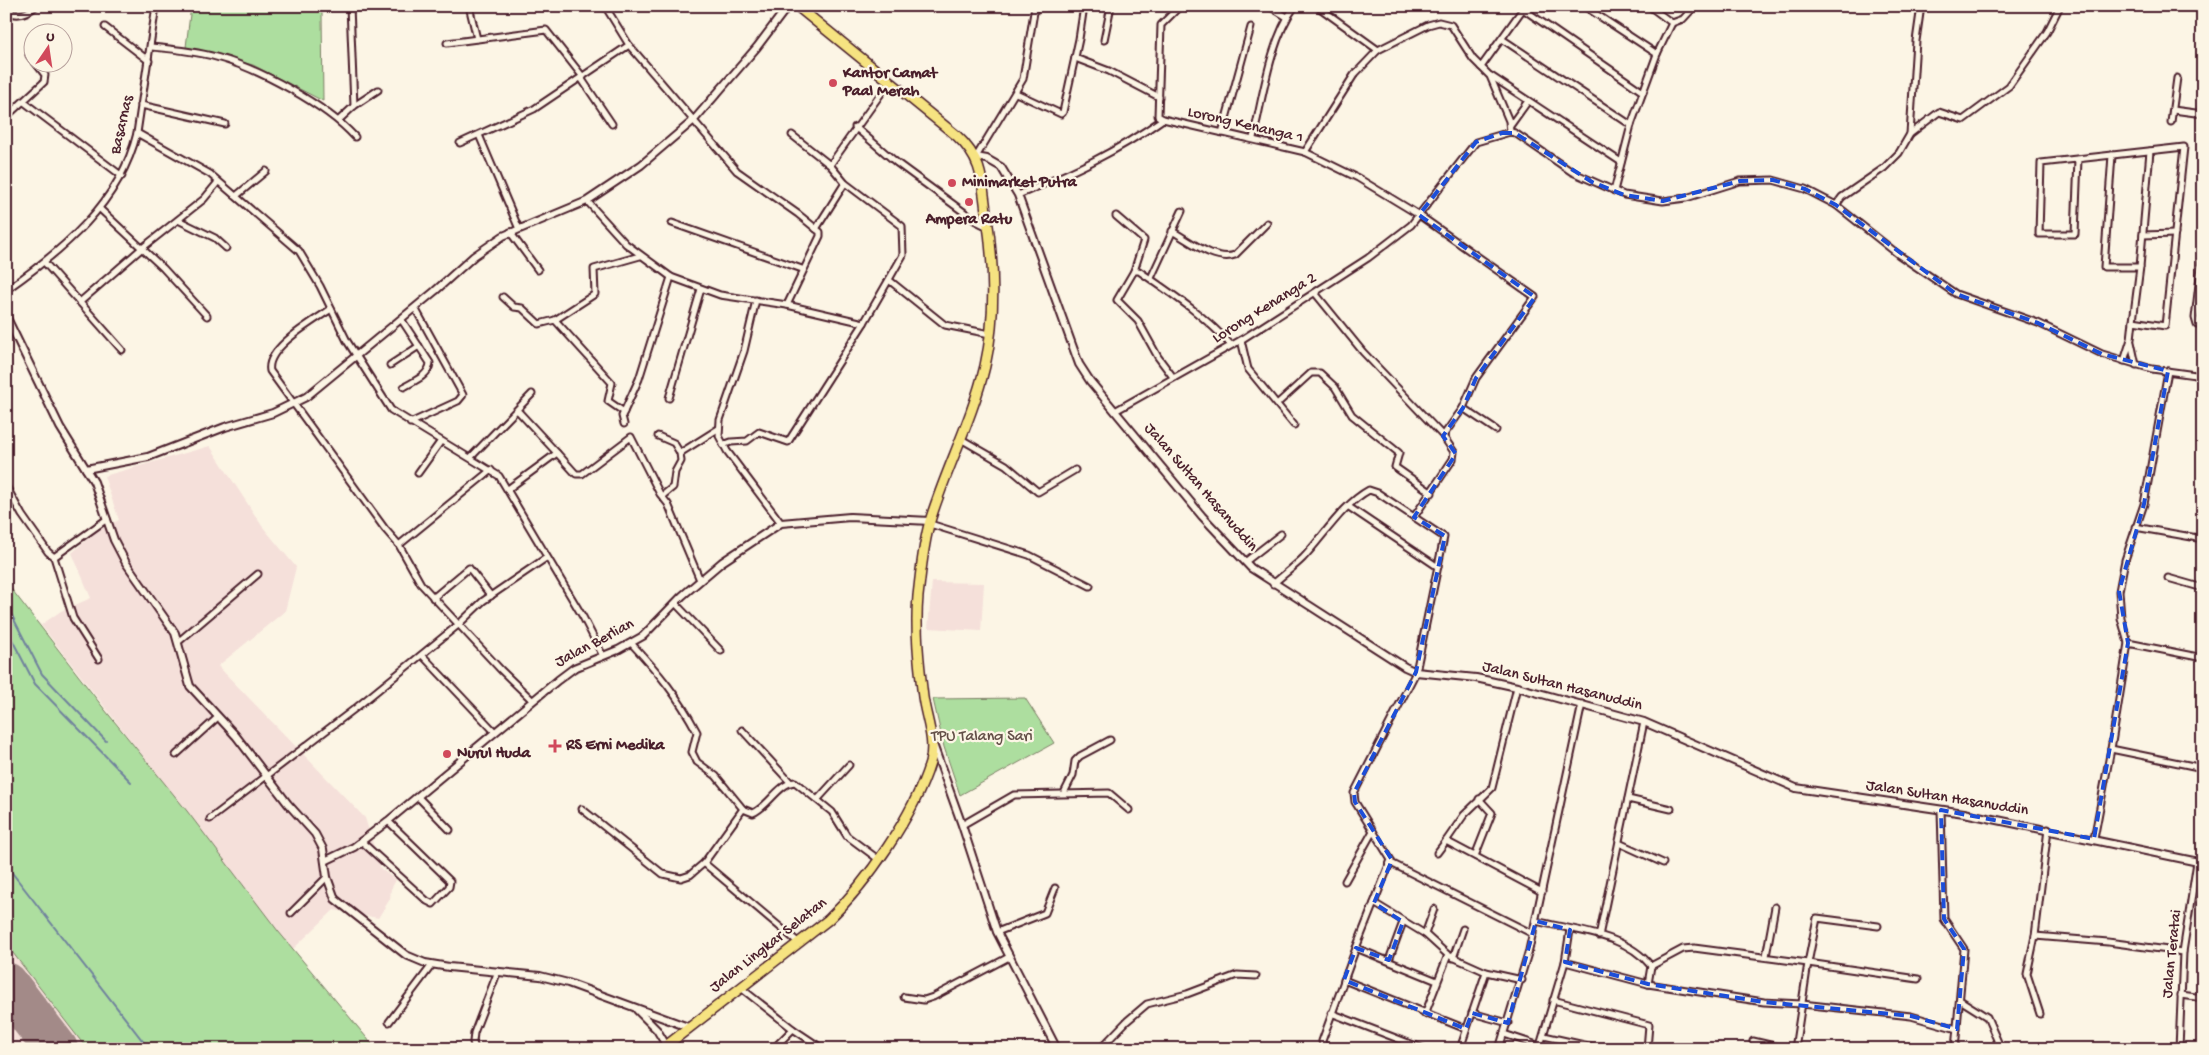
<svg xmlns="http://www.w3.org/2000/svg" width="2209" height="1055" viewBox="0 0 2209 1055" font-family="'Gochi Hand',sans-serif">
  <rect width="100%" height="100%" fill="#fcf5e5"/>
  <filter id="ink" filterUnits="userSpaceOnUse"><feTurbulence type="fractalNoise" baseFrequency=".02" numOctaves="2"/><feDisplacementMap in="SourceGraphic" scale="10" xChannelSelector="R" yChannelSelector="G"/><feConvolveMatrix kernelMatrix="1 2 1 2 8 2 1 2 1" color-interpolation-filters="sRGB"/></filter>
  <g filter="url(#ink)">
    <g fill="#f5e0da">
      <path d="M 210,446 L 262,526 L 296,567 L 285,611 L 218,666 L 365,818 L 381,869 L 396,880 L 391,889 L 390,899 L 378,918 L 334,910 L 293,949 L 376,1049 L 6,1049 L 6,582 L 57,650 L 149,764 L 41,625 L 61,611 L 91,598 L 72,553 L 96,531 L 119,520 L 104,476 Z"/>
      <path d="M 932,582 L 984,583 L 981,631 L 928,628 Z"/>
    </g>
    <g fill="#adde9f" stroke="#7c7e65">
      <path d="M 191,6 L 319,6 L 322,13 L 323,101 L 253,65 L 186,47 Z"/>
      <path d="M 6,582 L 105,710 L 187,811 L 278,931 L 376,1049 L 87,1049 L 6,944 Z"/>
      <path d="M 1025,698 L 1054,743 L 960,795 L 944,747 L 933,699 Z"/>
    </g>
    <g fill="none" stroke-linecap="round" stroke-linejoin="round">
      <g stroke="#70829d" stroke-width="2">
        <path d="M 6,604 L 42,674 L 106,741"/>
        <path d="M 6,628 L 35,684 L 131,782"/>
        <path d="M 6,865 L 149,1049"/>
      </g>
      <path stroke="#a38a88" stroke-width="44" d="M 6,984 L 56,1049"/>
      <defs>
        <g id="minor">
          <path d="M 350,6 L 354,106"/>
          <path d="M 469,6 L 477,39"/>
          <path d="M 605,6 L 629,45"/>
          <path d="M 1269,6 L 1287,17"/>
          <path d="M 1317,6 L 1378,50"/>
          <path d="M 1584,6 L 1657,54 L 1631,125 L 1614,191"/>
          <path d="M 1649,6 L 1672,23 L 1683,19 L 1695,6"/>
          <path d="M 1523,9 L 1643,92"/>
          <path d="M 6,11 C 17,17 27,14 36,6"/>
          <path d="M 105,27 L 149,61"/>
          <path d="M 1502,39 L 1631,125"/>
          <path d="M 1104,40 L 1111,6"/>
          <path d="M 447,43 L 546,30 L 583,77"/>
          <path d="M 152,47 C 173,49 195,51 216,57 C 258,68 326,105 355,137"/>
          <path d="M 1657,54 L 1672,23"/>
          <path d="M 29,55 L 32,59"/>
          <path d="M 1075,58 L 1109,71 L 1159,97"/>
          <path d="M 1481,67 L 1525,6"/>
          <path d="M 1491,76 L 1621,162"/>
          <path d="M 581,78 L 612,124"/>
          <path d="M 1016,93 L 1061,114 L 1063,112 L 1079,39 L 1084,6"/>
          <path d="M 24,102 L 122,176"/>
          <path d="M 141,105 L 225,124"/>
          <path d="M 2173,110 L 2203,114"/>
          <path d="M 2201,114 L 2203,96"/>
          <path d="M 6,117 L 44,82 L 45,75 L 35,62"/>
          <path d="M 1163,119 L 1158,116 L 1161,25 L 1180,6"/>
          <path d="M 339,120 L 354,106 L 378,90"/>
          <path d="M 2171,122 L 2177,78"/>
          <path d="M 1510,126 L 1528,101"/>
          <path d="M 855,127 L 897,163 L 976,221 L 988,227"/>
          <path d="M 137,133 L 210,174 L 299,251 L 320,286 L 347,341 L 391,410 L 499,476 L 583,617 L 603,656"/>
          <path d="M 1222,133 L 1251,27"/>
          <path d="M 1910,134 L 1939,112 L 1963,120 L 2009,86 L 2047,32 L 2060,6"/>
          <path d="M 479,135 L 519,229"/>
          <path d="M 792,135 L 830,165"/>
          <path d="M 1253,138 C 1263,97 1270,40 1295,6"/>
          <path d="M 460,143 L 534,109 L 629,45 L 737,171 L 798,214 L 820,232 L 820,236 L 787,305"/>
          <path d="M 1305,152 L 1354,75 L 1378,50 L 1428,25 L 1439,22 L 1451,25 L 1473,59 L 1490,76 L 1509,121 L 1510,132"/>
          <path d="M 2112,155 L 2104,267 L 2140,267 L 2150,151"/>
          <path d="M 976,157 L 1023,79 L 1035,6"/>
          <path d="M 2078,159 L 2075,234 L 2039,234 L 2041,163 L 2184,147 L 2165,326 L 2133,321 L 2131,339 L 2124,361"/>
          <path d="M 1018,195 C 1069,174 1117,152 1163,119 L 1305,152 L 1358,178 L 1419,215 L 1535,297 L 1476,378 L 1463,408 L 1443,436"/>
          <path d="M 236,196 L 266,171"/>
          <path d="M 587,201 L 626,244 L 671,277 L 720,295 L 787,305 L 864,323 L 903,255 L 902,226 L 845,183 L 830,165 L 890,81"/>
          <path d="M 1836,205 L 1842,197 L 1884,168 L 1899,153 L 1910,134 L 1916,41 L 1921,6"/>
          <path d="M 100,209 L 163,268 L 207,316"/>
          <path d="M 1116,216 L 1144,240 L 1134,271 L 1117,300 L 1138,321 L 1158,357 L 1173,377"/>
          <path d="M 178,220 L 215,238 L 226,248"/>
          <path d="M 672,223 L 802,269"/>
          <path d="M 816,229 L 845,183"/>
          <path d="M 1172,231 C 1190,241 1215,262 1235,255 L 1267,223"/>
          <path d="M 510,232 L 538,270"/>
          <path d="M 2143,235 L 2175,234"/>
          <path d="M 2203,250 L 2195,318 L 2197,325 L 2203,327"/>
          <path d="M 45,263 L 122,350"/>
          <path d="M 1134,271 L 1139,271 C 1172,294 1204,315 1231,345"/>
          <path d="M 1151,278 L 1182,211"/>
          <path d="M 889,280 L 945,325 L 990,334"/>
          <path d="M 6,290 C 63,250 120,203 137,133 L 156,6"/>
          <path d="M 1315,293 L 1363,352 L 1443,436 L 1454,452 L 1453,459 L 1414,517"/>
          <path d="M 503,297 L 514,307 L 522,308 L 539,324 L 555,320"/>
          <path d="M 756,300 L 744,351 L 720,420 L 719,436 L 727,451 L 781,523"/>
          <path d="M 80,302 L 141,249 L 204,199 L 218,182"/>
          <path d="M 331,309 C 314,321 265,348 270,371 L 385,529 L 399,545 L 421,584 L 501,670 L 532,700"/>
          <path d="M 401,319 L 430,363 C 429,376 414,381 404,387"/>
          <path d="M 2133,321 L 2140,267"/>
          <path d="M 1241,340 L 1248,369 L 1294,425"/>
          <path d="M 2131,342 L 2136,365"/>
          <path d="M 390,365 L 419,346"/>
          <path d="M 669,398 L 701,289"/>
          <path d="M 1278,403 L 1311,373 L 1320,373 L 1335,387 L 1352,415 L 1399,453 L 1395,467 L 1432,493"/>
          <path d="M 1463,408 L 1496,430"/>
          <path d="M 518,411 L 557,453"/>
          <path d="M 1115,411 L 1241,340 L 1368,258 L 1411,225 L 1476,142 L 1510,132 L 1515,133 L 1572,172 L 1624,195 L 1663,201 L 1686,198 L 1740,181 L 1773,180 L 1805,189 L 1836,205 L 1899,255 L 1956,294 L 2038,323 L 2102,354 L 2152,369 L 2203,376"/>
          <path d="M 624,412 L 608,401 L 612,383 L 555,320 L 595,294 L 594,269 L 640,256"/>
          <path d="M 410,423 L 458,401 L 463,395 L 415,308"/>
          <path d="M 624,424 L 622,416 L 639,379 L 671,277"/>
          <path d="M 658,436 L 674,443 L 680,453"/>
          <path d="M 961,439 L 1006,465 L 1038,492 L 1075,470"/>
          <path d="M 723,445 L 731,442 L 747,441 L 759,432 L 788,442 L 864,323"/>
          <path d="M 471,457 L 532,394"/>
          <path d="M 418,473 L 441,441"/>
          <path d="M 6,486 L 22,515 L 48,552 L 54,557 L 73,618 L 99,659"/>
          <path d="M 508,489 L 557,453 L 576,474 L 582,474 L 631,437 L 660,494 L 668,504 L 700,580"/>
          <path d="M 662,496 L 673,487 L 675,472 L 681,461 L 680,453 L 718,429"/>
          <path d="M 1349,507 L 1438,567"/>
          <path d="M 930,524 L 1029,555 L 1090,586"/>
          <path d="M 2135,527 L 2203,539"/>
          <path d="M 399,545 L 491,470"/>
          <path d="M 54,557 L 107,519"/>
          <path d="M 1245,562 L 1281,534"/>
          <path d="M 2168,578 L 2203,588"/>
          <path d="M 1273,584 C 1283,575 1294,567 1303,558 C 1323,537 1343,504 1369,490 L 1378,493 L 1444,537 L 1416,672 L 1354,793 L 1355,802 L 1391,860 L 1356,948 L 1322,1041 L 1323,1045 L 1330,1049"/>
          <path d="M 433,598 L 469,568 L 491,596"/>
          <path d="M 676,604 L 721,651"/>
          <path d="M 178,642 L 258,574"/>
          <path d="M 631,643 C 659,673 678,696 697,732 L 692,752 L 697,762 L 716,776 L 743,809 L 753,813 C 768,807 779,783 795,782 L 832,812 L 847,836 L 878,859"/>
          <path d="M 2128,643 L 2203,658"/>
          <path d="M 422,655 L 495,732"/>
          <path d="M 1517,687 L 1492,788 L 1464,815 L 1446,841 L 1542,892"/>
          <path d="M 742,730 L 790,782"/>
          <path d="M 2111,749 L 2203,768"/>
          <path d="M 176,755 L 218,717"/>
          <path d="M 1064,793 L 1073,775 L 1075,761 L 1080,756 L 1110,740"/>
          <path d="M 418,797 L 450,830"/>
          <path d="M 818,799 L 849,765"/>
          <path d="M 1628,799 L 1671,809"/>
          <path d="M 582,809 L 663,874 L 681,878 L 690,875 L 704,863 L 743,809"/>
          <path d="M 1941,810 L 1944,919 L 1964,949 L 1955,1049"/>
          <path d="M 210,819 L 357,707 L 458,625 L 483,601 L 546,558"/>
          <path d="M 962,825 L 1014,795 L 1109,793 L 1129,810"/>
          <path d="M 2094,839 L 2111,749 L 2128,643 L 2121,618 L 2119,591 L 2125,560 L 2144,504 L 2168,371"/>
          <path d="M 361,841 L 427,901 L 433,904 L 449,887 L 450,881 L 388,821"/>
          <path d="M 1619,843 L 1663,863"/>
          <path d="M 1437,853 L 1446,841"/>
          <path d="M 1475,856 L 1492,813 L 1479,799"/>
          <path d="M 704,863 L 799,943"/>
          <path d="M 1391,863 L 1533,934"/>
          <path d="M 1345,881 L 1373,831"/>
          <path d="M 1374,903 L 1425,934 L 1448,955 L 1486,972"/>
          <path d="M 291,913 L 327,877"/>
          <path d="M 1536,921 C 1574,931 1625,933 1651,966 L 1683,949 L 1694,948 L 1808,963 L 1795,1049"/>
          <path d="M 1878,926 L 1817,918 L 1808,963 L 1918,979"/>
          <path d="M 997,932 L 1045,913 L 1055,888"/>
          <path d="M 1425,934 L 1434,909"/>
          <path d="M 1599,936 L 1644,722"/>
          <path d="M 2035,936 L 2108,942 L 2183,952"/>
          <path d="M 1356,948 L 1437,981"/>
          <path d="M 1766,956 L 1775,907"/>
          <path d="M 1453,958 L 1463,929"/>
          <path d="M 1389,960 L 1403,922"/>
          <path d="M 1565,962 L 1648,984 L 1764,1002 L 1802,1004 L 1911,1016 L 1957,1029"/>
          <path d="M 1344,980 L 1466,1029"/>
          <path d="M 1648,984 L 1651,966"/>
          <path d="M 741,988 L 793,1029 L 773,1049"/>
          <path d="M 2181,995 L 2203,998"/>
          <path d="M 904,997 L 924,1000 L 933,997 L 1009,957"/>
          <path d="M 1553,1000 L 1649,1025 L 1647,1049"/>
          <path d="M 1960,1000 L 1987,1017 L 2001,1049"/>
          <path d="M 1331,1013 L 1424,1049"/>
          <path d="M 1472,1013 L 1508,1023"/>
          <path d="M 1425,1014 L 1448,955"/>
          <path d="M 2040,1014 L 2027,974 L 2035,936 L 2048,829"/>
          <path d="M 389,1022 L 432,965"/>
          <path d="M 793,1029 L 817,1045"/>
          <path d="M 1504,1034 L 1540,1046"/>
          <path d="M 1544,1036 L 1602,1049"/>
          <path d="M 1753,1041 L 1788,1049"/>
          <path d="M 475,1049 L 473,1042 L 474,1033 L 498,971"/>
          <path d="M 1100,1049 L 1127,1021 L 1147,1004 L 1187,994 L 1237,975 L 1256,976"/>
          <path d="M 1460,1049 L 1486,972 L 1522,980"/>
          <path d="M 1499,1049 L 1529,950 L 1582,704"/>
          <path d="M 1539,1049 L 1565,962 L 1570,930"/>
          <path d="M 2179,1049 L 2183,952 L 2197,862"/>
        </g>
        <g id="tertiary">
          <path d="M 976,157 L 987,159 L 1001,167 L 1018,195 L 1079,364 L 1090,381 L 1202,516 L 1251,568 L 1405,667 L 1416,672 L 1476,678 L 1517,687 L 1644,722 L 1796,788 L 1964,813 L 2203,863"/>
          <path d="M 6,316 L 60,427 L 94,482 L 114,540 L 126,563 L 175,633 L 190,686 L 236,736 L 288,804 L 315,834 L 323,849 L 327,877 L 335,899 L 406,955 L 425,963 L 449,967 L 540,976 L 568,983 L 688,1027"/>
          <path d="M 86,469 L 148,457 L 225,427 L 273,413 L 306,397 L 435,291 L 474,256 L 503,236 L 587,201 L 641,165 L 694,120 L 757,47 L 788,6"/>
          <path d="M 934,747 L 962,825 L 997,932 L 1057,1049"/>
          <path d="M 325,861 L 354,847 L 388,821 L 558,680 L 574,668 L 618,650 L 643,636 L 682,596 L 722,562 L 781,523 L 850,517 L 930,521"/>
          <path d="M 637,1010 L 657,1030 L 666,1045"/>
        </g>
        <path id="trunk" d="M 662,1049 L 828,920 C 867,883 914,815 930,763 C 936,740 926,719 923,697 C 919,664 915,629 918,596 C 921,571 923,545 930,521 C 946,469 972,420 985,366 C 996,317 994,261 986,211 C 982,179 982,159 957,136 L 797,6"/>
      </defs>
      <use href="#minor" stroke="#4a1f2b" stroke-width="9"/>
      <use href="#tertiary" stroke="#4a1f2b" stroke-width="10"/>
      <use href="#trunk" stroke="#4a1f2b" stroke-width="12"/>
      <use href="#minor" stroke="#fcf5e5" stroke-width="5"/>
      <use href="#tertiary" stroke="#fcf5e5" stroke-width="6"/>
      <use href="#trunk" stroke="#f6e381" stroke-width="9"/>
    </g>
  </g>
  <path fill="none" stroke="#1d4ed8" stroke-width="4" stroke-dasharray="10 6" stroke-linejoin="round" d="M 1502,133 L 1515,133 L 1592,182 L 1624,195 L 1663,201 L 1740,181 L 1773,180 L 1805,189 L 1836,205 L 1956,294 L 2038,323 L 2102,354 L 2168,371 L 2144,504 L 2119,591 L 2128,643 L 2094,839 L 1941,810 L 1944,919 L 1964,949 L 1957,1029 L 1911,1016 L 1764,1002 L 1648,984 L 1565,962 L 1570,930 L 1536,921 L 1508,1023 L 1472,1013 L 1466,1029 L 1344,980 L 1356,948 L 1389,960 L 1403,922 L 1374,903 L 1392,860 L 1355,802 L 1354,793 L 1416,672 L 1445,536 L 1414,517 L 1456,454 L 1443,436 L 1463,408 L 1476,378 L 1535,297 L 1419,215 L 1476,142 Z"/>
  <g fill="#d1495b" stroke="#fcf5e5" stroke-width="2">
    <circle cx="833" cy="83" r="5"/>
    <circle cx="952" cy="183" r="5"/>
    <circle cx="969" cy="202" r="5"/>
    <path d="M552.5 738.5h5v5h5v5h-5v5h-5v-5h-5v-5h5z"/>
    <circle cx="447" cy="754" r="5"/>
  </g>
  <g text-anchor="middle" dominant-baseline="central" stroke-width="4.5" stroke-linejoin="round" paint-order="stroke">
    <g font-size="16" font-weight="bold" fill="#4a1f2b" stroke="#fcf5e5" text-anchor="start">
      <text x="843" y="74">Kantor Camat<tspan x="843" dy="18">Paal Merah</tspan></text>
      <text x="962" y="183">Minimarket Putra</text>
      <text x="969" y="220" text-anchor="middle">Ampera Ratu</text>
      <text x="566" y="746">RS Erni Medika</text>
      <text x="457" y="754">Nurul Huda</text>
    </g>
    <g font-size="16" fill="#4a1f2b" stroke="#fcf5e5">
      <text transform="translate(123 125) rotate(-77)">Basarnas</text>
      <text transform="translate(1245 126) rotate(13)">Lorong Kenanga 1</text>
      <text transform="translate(1265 309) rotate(-32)">Lorong Kenanga 2</text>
      <text transform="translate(1200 488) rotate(49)">Jalan Sultan Hasanuddin</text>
      <text transform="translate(595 644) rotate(-28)">Jalan Berlian</text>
      <text transform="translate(1562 687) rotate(14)">Jalan Sultan Hasanuddin</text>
      <text transform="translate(1947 799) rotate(9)">Jalan Sultan Hasanuddin</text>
      <text transform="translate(769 946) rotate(-38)">Jalan Lingkar Selatan</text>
      <text transform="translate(2173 954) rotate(-84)">Jalan Teratai</text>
    </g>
    <g font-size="16" fill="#634f48" stroke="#fcf5e5">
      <text x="982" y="737">TPU Talang Sari</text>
    </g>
  </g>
  <rect width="2209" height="1055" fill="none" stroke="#fcf5e5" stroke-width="25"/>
  <rect x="12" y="12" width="2184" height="1030" fill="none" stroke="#4a1f2b" stroke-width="2" filter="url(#ink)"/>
  <g transform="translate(48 48) rotate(13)"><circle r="24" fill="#fcf5e5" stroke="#b59f9b"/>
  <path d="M0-4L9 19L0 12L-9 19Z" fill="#d1495b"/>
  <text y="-8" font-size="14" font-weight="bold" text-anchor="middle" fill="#4a1f2b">U</text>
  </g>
</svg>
